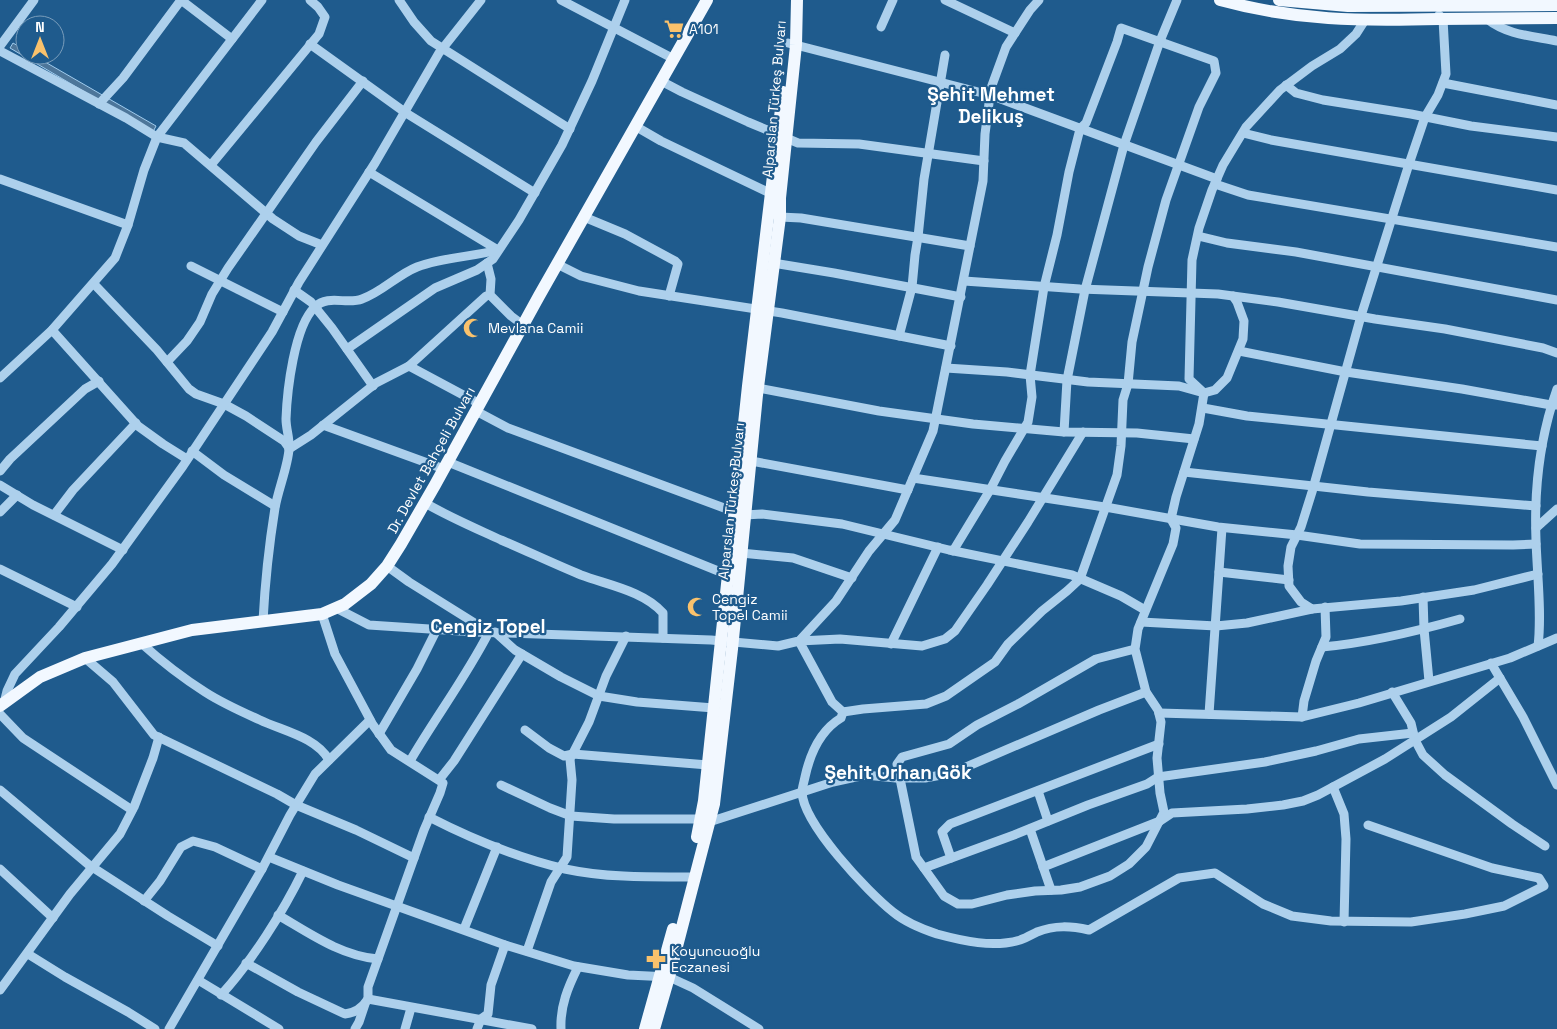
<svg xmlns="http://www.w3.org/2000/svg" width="1557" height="1029" viewBox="0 0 1557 1029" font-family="'Space Grotesk',sans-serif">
  <rect width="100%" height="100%" fill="#1f5b8d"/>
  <path fill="#4d769a" stroke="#a0ccee" d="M 13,43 L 25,50 L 25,55 L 33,55 L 156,126 L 153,132 L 10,48 Z"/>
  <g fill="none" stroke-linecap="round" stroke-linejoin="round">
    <g stroke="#add0ec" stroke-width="9">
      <path d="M 181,0 L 232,39"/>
      <path d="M 399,0 L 414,22 L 431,41 L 570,129"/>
      <path d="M 561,0 L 672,58"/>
      <path d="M 945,0 L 1015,33"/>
      <path d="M 1439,15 L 1443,19 L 1446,74 L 1438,95 L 1425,117 L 1409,164 L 1361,316 L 1312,492 L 1301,527 L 1291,547 L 1288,566 L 1289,586 L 1301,602 L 1312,609 L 1401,601 L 1474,590 L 1538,574"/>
      <path d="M 1487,19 C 1507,35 1532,36 1557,41"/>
      <path d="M 881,27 L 893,0"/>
      <path d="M 788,43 L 990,95 L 1217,179"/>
      <path d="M 310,44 L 406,113 L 535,193"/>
      <path d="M 0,46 L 34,0"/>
      <path d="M 0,51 L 126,118 L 157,137 L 184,143 L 273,219 L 299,236 L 322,245"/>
      <path d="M 661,81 L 682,92 L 748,122 L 798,143 L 859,144 L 984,161"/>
      <path d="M 1443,83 L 1557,105"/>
      <path d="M 1286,85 L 1296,93 L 1323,100 L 1411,114 L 1471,126 L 1557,137"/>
      <path d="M 99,104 L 123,78 L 181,0"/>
      <path d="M 635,126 L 661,141 L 774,195"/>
      <path d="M 1243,133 L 1271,140 L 1557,190"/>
      <path d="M 211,165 L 319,34 L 325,17 L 318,7 L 310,0"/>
      <path d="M 369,172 L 498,250"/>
      <path d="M 0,179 L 128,225"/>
      <path d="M 1215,184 L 1248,195 L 1557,247"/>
      <path d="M 584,217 L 625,234 L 675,261 L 678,264 L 669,296"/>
      <path d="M 780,217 L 801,218 L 970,246"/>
      <path d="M 1198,236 L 1227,243 L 1296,252 L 1557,300"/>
      <path d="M 487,263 L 491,279 L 490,295 L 511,316 L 523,325"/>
      <path d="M 773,263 L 834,273 L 961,297"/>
      <path d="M 557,264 L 581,276 L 639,291 L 782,313 L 951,346"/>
      <path d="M 191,266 L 283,312"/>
      <path d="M 964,281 L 1080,289 L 1218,294 L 1278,302 L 1375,319 L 1445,329 L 1543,348 L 1557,353"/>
      <path d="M 94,284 L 157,350 L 189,389 L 196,394 L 224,404 L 246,416 L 284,441 L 289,448"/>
      <path d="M 294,290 L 311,302 L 332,328 L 373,386"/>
      <path d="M 52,330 L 138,426 L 163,444 L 187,459"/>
      <path d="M 899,336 L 912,287 L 915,255 L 918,237 L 924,179 L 945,55"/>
      <path d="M 347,349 L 435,288 L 477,270 L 493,259 L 519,220 L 562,145 L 592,81 L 625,0"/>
      <path d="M 1239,351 L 1346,372 L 1462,389 L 1551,405 L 1557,405"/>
      <path d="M 167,362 L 187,341 L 200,322 L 212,294 L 228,268 L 316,142 L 363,81"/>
      <path d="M 409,366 L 480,404"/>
      <path d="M 946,368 L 1007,372 L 1088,382 L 1179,386 L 1204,393 L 1215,390 L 1227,378 L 1243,339 L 1244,321 L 1237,302 L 1233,296"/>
      <path d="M 0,378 L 52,330 L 115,258 L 128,225 L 144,170 L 157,137 L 262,0"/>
      <path d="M 753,387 L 879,411 L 973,424 L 1064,432 L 1137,433 L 1194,439"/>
      <path d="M 1203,408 L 1247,416 L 1542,446"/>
      <path d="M 476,411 L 508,428 L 735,512 L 745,515 L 762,514 L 842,524 L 949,550 L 1072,575 L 1121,596 L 1145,610"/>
      <path d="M 323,425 L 444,469"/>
      <path d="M 1064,432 L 1067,380 L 1085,290 L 1124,145 L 1160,41 L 1177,0"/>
      <path d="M 1083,432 L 1028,522 L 987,585 L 955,631 L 945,639 L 922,646 L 840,639 L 799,641 L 832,702 L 843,712 L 841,718 C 821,730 810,754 805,777 C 804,782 802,788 802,792 C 803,824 868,892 893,912 C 905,922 922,929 937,934 C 963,941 993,948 1020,940 C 1026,938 1031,935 1037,932 C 1055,925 1071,926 1089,930 L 1179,878 L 1215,873 L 1263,904 L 1292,916 L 1331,921 L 1411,922 L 1465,914 L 1504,906 L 1544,886 L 1539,878 L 1492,868 L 1368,825"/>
      <path d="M 289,449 L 311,435 L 376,383 L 409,366 L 486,296 L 490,295"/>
      <path d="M 192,451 L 224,475 L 275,506"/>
      <path d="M 746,460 L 908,490"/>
      <path d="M 448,462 L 733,577"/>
      <path d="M 0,471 L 10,459 L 85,389 L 99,381"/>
      <path d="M 1184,472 L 1368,492 L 1536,506"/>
      <path d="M 913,478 L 1111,508 L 1218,527 L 1297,535 L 1360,544 L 1513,545 L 1536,544"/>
      <path d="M 0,485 L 33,505 L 123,550"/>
      <path d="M 425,503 C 449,517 475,528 501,540 C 527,551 554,564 581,575 C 608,585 644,591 663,613 L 663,638"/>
      <path d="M 0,512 L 17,495"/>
      <path d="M 54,515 L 73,490 L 136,423"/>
      <path d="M 1536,528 L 1557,509"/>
      <path d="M 741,553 L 793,558 L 852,578"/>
      <path d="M 387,566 L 409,582 L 489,632 C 466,677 435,718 410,761"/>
      <path d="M 0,569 L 77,607"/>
      <path d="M 1219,572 L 1289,580"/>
      <path d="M 1423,597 L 1424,629 L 1429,681"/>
      <path d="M 336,608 L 369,625 L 475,632 L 711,640 L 778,646 L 799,641 L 836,601 L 869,551 L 895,520 L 933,431 L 983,181 L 985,134 L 991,88 L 1006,47 L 1030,10 L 1039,0"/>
      <path d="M 322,614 L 335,654 L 373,725 L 391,750 L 443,783 L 440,793 L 424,830 L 368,987 L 368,999"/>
      <path d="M 263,621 C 265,583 269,545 275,508 C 278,490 288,466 289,449 C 290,439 286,429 286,419 C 287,392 294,326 315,307 C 328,294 347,305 362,299 C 382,292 397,275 417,267 C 443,257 472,257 498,250"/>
      <path d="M 1141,622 L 1216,626 L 1247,623 L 1312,609"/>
      <path d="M 495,632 L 515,650 L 561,677 L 599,696 L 637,702 L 714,708"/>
      <path d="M 141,643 C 161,661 183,678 205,692 C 222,703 242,712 260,720 C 283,731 316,737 329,760"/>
      <path d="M 891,644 L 938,547"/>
      <path d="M 1538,646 C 1542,614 1537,573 1536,540 C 1534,489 1540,437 1557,389"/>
      <path d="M 1322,647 C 1369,643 1414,632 1460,619"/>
      <path d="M 1135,649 L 1096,659 L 1018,704 L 977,725 L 949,744 L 902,757 L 897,764 L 916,857 L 944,896 L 958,904 L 972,904 L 1007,895 L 1035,891 L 1061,890 L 1080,887 L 1110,876 L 1129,864 L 1146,847 L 1164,812 L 1160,793 L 1157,758 L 1161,722 L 1158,710 L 1146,692 L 1135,649 L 1138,629 L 1173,544 L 1176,528 L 1171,519 L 1176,497 L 1199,424 L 1204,393 L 1189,379 L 1192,260 L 1199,228 L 1212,190 L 1223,165 L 1246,127 L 1280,90 L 1312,66 L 1340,49 L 1356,34 L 1365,20"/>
      <path d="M 85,658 L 113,682 L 154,735 L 277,794 L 296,805 L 356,830 L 414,858"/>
      <path d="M 1491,663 L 1523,717 L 1557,785"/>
      <path d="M 1392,692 L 1411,723 L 1415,740 L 1423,755 L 1445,775 L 1512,824 L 1545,846"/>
      <path d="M 4,703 L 7,691 L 15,674 L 59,627 L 112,564 L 183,466 L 272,332 L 299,282 L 375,163 L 439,53 L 481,0"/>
      <path d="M 843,712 L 863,709 L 926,704 L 946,696 L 995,662 L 1008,644 L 1042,611 L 1067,591 L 1080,579 L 1117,475 L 1121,446 L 1123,400 L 1128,384 L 1132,342 L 1148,267 L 1166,200 L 1199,107 L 1216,73 L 1214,61 L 1121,28 L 1117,42 L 1086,123 L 1080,129 L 1069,172 L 1057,235 L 1044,287 L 1030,375 L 1032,397 L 1028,422 L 1005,461 L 990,490 L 953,551"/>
      <path d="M 1159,713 L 1302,717 L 1359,703 L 1510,658 L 1557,638"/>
      <path d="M 0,714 L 23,738 L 132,810"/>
      <path d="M 1209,714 L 1222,528"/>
      <path d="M 1302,717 L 1304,701 L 1316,661 L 1326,637 L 1325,607"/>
      <path d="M 525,730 L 549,748 L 564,756 L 573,754 L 708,765"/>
      <path d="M 379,734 L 417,669 L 437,629"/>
      <path d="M 439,780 L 454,761 L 522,654"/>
      <path d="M 501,785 L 550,808 L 571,816 L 614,819 L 701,819"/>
      <path d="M 1333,787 L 1344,814 L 1346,839 L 1344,922"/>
      <path d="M 0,790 L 89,865 L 168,916 L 218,946"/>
      <path d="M 1038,791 L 1048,821"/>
      <path d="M 429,817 C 472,839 518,858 565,869 C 607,878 652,877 695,877"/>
      <path d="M 709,822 L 833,782 L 865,775 L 896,778 L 925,778 L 952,773 L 1099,710 L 1146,692"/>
      <path d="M 1030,829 L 1051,890"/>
      <path d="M 269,857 L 338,885 L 505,945 L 574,966 L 628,975 L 669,977 L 693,988 L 759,1029"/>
      <path d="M 951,858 L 942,832 L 950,824 L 1159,744"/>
      <path d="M 1043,867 L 1160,821 L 1172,813 L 1247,809 L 1283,805 L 1303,801 L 1318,795 L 1385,759 L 1451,717 L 1500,678"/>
      <path d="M 924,868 L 1014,835 L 1088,805 L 1147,784 L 1158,777 L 1265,762 L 1316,751 L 1359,739 L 1413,733"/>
      <path d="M 0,869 L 53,918"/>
      <path d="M 144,901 L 160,881 L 181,847 L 193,841 L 215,847 L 262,869"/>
      <path d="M 278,915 C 309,933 341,956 378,959"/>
      <path d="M 464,929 L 497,847"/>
      <path d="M 527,951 L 551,882 L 567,857 L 572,780 L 570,759 L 589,722 L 606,676 L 626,636"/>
      <path d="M 28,954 L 65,977 L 128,1012 L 155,1029"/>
      <path d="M 246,963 L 298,992 L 345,1014 C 355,1013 363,1007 368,999 L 532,1029"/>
      <path d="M 198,980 L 279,1029"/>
      <path d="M 0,990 L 70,894 L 120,834 L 134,807 L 153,758 L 159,737"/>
      <path d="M 221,995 C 252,961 283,912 303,871"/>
      <path d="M 169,1029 L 262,869 L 290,815 L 315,774 L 370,720"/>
      <path d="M 355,1029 L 359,1022 L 365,1004"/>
      <path d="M 405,1029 L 411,1008"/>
      <path d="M 477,1029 L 481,1019 L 488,1014 L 491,985 L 505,945"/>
      <path d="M 561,1029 C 560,1006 568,987 578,967"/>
    </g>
    <g stroke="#f2f8ff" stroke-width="12">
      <path d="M 1220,0 C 1296,21 1360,21 1439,19 C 1478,19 1518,18 1557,18"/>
      <path d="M 1279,0 L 1348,6 L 1557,5"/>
      <path d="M 0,706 L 40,677 L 85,658 L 192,630 L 322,614 L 345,604 L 371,584 L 387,566 L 401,544 L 435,485 L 539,296 L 707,0"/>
      <path d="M 697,837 L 704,801 L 748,386 L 783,92"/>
      <path d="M 645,1029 L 673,929"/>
      <path d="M 654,1029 L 669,977 L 714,804 L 732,649 L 757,395 L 780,217 L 780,198 L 796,45 L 797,0"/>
    </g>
  </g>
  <defs>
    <symbol id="supermarket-bare" viewBox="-9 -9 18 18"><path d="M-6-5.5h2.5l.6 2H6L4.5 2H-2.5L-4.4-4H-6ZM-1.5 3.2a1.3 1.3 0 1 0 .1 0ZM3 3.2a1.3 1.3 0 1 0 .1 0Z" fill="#fac26c" stroke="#1f5b8d" stroke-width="2.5" paint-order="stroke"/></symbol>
    <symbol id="mosque-bare" viewBox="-9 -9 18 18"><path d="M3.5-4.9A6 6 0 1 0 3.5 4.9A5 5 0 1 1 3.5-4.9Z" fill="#fac26c" stroke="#1f5b8d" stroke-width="2.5" paint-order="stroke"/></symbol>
    <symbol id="pharmacy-bare" viewBox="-9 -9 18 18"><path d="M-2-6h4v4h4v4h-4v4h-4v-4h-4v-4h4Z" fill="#fac26c" stroke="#1f5b8d" stroke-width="2.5" paint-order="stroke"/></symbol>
  </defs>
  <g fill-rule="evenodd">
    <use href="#supermarket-bare" x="660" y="15" width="28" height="28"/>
    <use href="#mosque-bare" x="459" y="314" width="28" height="28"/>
    <use href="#mosque-bare" x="683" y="593" width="28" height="28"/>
    <use href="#pharmacy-bare" x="642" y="945" width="28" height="28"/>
  </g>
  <g text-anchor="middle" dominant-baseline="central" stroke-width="4.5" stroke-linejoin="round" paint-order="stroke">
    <g font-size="14" fill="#fff" stroke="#1f5b8d" text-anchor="start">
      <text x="689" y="29">A101</text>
      <text x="488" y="328">Mevlana Camii</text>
      <text x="712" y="599">Cengiz<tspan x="712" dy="16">Topel Camii</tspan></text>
      <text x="671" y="951">Koyuncuoğlu<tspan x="671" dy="16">Eczanesi</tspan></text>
    </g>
    <g font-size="14" fill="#fff" stroke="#1f5b8d">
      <text transform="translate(774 99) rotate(-85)">Alparslan Türkeş Bulvarı</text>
      <text transform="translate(431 460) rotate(-61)">Dr. Devlet Bahçeli Bulvarı</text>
      <text transform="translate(731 501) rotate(-84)">Alparslan Türkeş Bulvarı</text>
    </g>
    <g font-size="19" font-weight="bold" fill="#fff" stroke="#1f5b8d">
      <text x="991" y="94">Şehit Mehmet<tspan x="991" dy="22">Delikuş</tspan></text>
      <text x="488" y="626">Cengiz Topel</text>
      <text x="898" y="772">Şehit Orhan Gök</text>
    </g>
  </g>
  <g transform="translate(40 40)"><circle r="24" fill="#1f5b8d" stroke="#799dbb"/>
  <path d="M0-4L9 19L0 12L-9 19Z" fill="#fac26c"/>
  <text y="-8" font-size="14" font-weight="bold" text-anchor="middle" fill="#ffffff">N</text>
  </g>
</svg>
